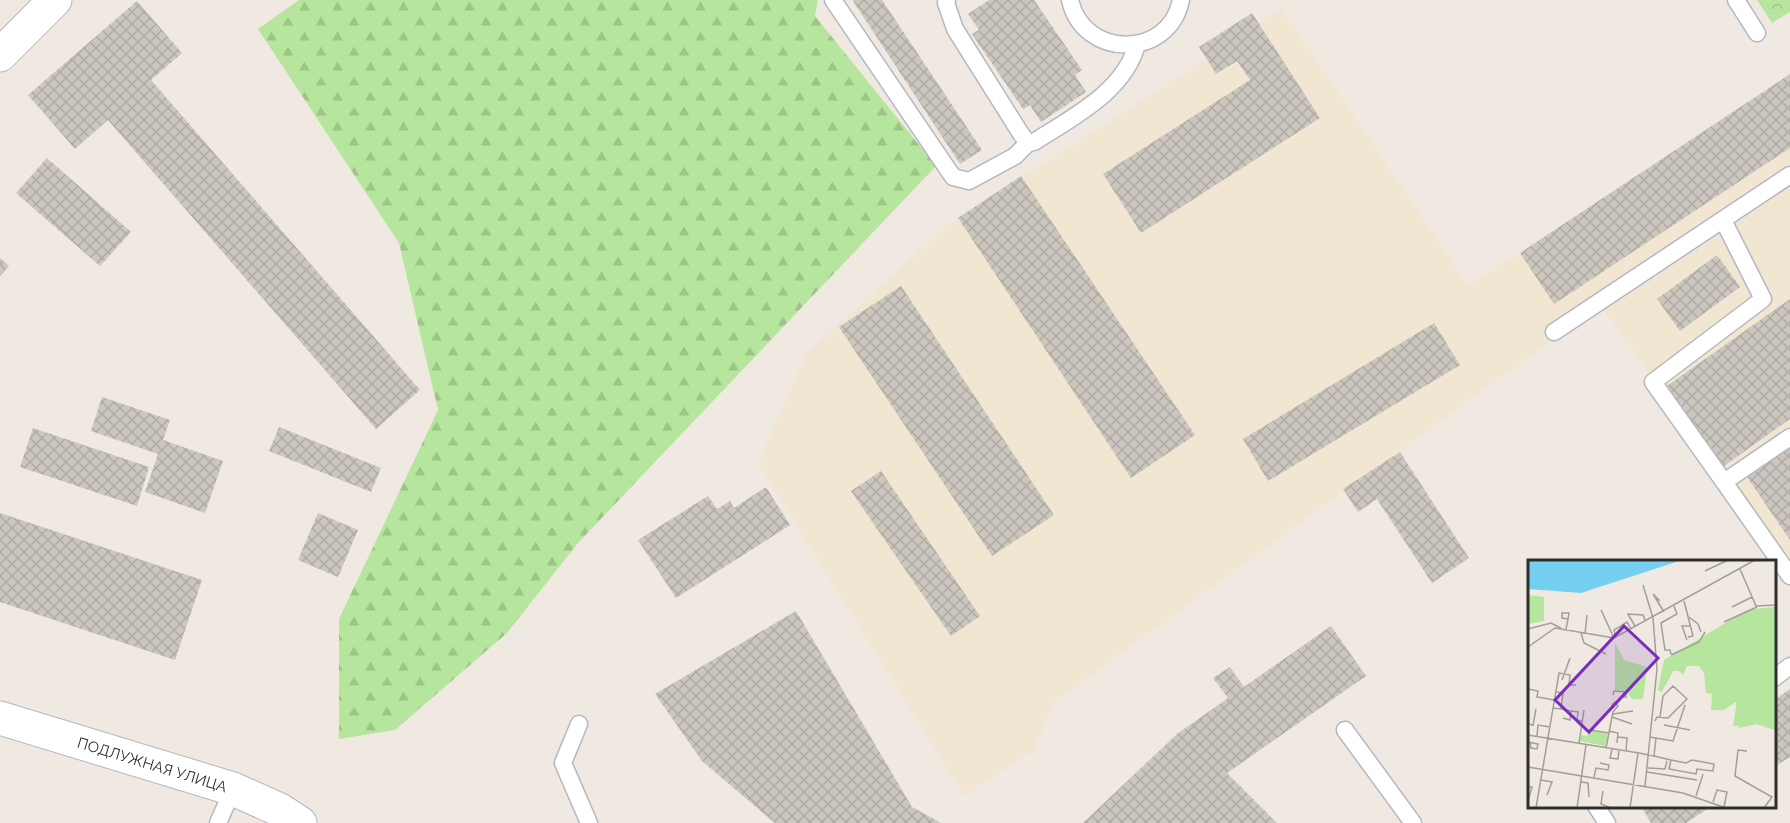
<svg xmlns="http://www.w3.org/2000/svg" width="1790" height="823" viewBox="0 0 1790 823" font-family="Raleway,sans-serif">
  <defs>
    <pattern id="forest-firs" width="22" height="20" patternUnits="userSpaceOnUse" patternTransform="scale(1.5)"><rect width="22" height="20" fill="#b6e59e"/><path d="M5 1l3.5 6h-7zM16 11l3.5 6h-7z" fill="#9dc588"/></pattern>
    <pattern id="park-crowns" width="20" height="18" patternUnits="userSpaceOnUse" patternTransform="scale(1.5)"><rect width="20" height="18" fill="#b6e59e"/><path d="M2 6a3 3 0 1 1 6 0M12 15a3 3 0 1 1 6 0" fill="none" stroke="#9dc588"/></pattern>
    <pattern id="building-cross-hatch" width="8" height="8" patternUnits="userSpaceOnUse" patternTransform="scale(1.5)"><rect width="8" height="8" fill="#cbc7bf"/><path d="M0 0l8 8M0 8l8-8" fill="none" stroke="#afaba4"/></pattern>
  </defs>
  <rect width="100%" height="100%" fill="#efe9e1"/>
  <path fill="#f0e6d1" d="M 1281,8 L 1468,285 L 1790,87 L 1790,564 L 1600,305 L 1054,702 L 1034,750 L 964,796 L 758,463 L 806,354 L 948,225 L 1199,64 Z"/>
  <path fill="url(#forest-firs)" d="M 299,0 L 818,0 L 815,16 L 936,166 L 578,543 L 507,633 L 395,730 L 339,739 L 339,619 L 438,410 L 399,243 L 258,29 Z"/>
  <path fill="url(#park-crowns)" d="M 1757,0 L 1790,0 L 1790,12 L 1772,23 Z"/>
  <g fill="url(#building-cross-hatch)">
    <path d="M 854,0 L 882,0 L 982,150 L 960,164 L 853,1 Z"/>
    <path d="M 989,0 L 1034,0 L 1082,70 L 1075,75 L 1086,92 L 1041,122 L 1030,105 L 1023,109 L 972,34 L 979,30 L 968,14 Z"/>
    <path d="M 137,1 L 182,53 L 151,80 L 420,390 L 376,429 L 108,120 L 75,149 L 28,95 Z"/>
    <path d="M 1252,13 L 1320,118 L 1141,233 L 1103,174 L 1250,80 L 1237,61 L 1216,74 L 1199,47 Z"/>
    <path d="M 1790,74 L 1790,148 L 1554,304 L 1520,253 Z"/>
    <path d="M 47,158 L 131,232 L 100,266 L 16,193 Z"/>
    <path d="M 1021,176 L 1195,435 L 1131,478 L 958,218 Z"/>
    <path d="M 1717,255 L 1740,287 L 1680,331 L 1657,299 Z"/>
    <path d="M 0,258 L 9,266 L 0,276 Z"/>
    <path d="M 901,286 L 1054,515 L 992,556 L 839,327 Z"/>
    <path d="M 1790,299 L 1790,419 L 1724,466 L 1667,386 Z"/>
    <path d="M 1434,323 L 1460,365 L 1268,481 L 1243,439 Z"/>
    <path d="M 102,397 L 170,420 L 163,440 L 223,461 L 205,513 L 145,492 L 158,454 L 91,431 Z"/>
    <path d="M 279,427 L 381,468 L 371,492 L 269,451 Z"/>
    <path d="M 33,428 L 149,467 L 137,506 L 20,467 Z"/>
    <path d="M 1790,447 L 1790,540 L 1747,477 Z"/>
    <path d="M 1400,452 L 1469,558 L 1432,583 L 1377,499 L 1358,512 L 1343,489 Z"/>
    <path d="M 881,471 L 980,616 L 951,636 L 851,491 Z"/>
    <path d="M 766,487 L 790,525 L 676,598 L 638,540 L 708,496 L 717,509 L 730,501 L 734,508 Z"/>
    <path d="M 0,513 L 202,580 L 175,660 L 0,602 Z"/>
    <path d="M 318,513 L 358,530 L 338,577 L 298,560 Z"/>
    <path d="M 796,611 L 912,807 L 941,823 L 775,823 L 702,761 L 655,694 Z"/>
    <path d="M 1331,626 L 1366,676 L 1227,773 L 1277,823 L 1083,823 L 1177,734 L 1228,698 L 1213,678 L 1230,667 L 1244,687 Z"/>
    <path d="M 1790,689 L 1790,757 L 1774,767 L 1774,700 Z"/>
    <path d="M 1641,806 L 1712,806 L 1686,823 L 1651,823 Z"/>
  </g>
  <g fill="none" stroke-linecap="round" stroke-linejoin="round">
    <defs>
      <g id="lane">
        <path d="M 833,0 L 953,177 L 969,181 L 1015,156 L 1028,143"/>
        <path d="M 947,0 L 946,3 L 955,29 L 1021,134 L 1028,143 L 1034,142 C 1073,117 1125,91 1137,44"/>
        <path d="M 1070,0 C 1083,59 1169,60 1181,0"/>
        <path d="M 1736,0 L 1757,33"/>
        <path d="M 1723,220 L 1763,299 L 1653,382 L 1724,482"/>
        <path d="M 1554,332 L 1790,175"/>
        <path d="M 1790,437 L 1724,482 L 1790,576"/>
        <path d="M 1774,678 L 1790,666"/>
        <path d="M 579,724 L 563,763 L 589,823"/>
        <path d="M 1345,730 L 1413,823"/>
        <path d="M 1596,806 L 1607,823"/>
        <path d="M 218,823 L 233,789"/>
      </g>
      <g id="secondary">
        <path d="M 0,55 L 55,0"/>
        <path d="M 0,718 L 233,789 L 280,810 L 300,823"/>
      </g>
    </defs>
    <use href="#lane" stroke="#b4b7c1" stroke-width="19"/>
    <use href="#secondary" stroke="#b4b7c1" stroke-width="35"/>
    <use href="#lane" stroke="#fff" stroke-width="16"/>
    <use href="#secondary" stroke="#fff" stroke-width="33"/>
  </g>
  <g text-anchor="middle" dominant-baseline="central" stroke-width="4.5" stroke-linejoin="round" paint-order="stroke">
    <g font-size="15" fill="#2e2e2e" stroke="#fff">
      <text transform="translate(152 765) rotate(17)">ПОДЛУЖНАЯ УЛИЦА</text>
    </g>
  </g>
  <g transform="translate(1528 560)">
    <rect width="248" height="248" fill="#efe9e1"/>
    <path d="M 247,47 L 247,170 L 229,164 L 205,166 L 209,141 L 196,150 L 183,150 L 184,134 L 178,133 L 176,113 L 171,106 L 159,106 L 155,115 L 151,111 L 145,111 L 134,132 L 130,130 L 136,100 L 219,50 ZM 87,83 L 96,100 L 119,107 L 115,139 L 104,139 L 98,131 L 87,130 Z" fill="#b6e59e"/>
    <path d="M 0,35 L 16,37 L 16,61 L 0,64 ZM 247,47 L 247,170 L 229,164 L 211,168 L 199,63 L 219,50 ZM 61,171 L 80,174 L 77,186 L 52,181 L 53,175 L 59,176 Z" fill="#b6e59e"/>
    <path d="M 0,0 L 154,0 L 53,33 L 0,29 Z" fill="#75cff0"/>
    <path fill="none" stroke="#a29e99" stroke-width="1.5" d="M 212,9 L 228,46 L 248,45M 177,11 L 200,0M 115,25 L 125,58 L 129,109 L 117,226M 132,41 L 125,34 L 136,52M 156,41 L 165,76 L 160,77M 204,47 L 224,37M 73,50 L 86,78M 161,57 L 170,64 L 173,72M 196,62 L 229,47M 107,66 L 100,54 L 115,55 L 117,60M 0,69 L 23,63 L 33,68M 38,70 L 38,69 L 40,59 L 41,53 L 34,53 L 34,58 L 40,59M 53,73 L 56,83 L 78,94M 57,74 L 59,55M 87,74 L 86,70 L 99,62 L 103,69M 159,80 L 154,66 L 163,66M 0,87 L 27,68 L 86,78 L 227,0M 143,94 L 142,90 L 137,90 L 133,63 L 149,54 L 146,46M 143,95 L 171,82 L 177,72M 34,120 L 42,98M 0,129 L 10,131 L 9,137 L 26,140M 85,135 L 86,131 L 98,132 L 98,137 L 94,137M 25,148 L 33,149 L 35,133 L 28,132M 33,149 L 43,151 L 42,160 L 35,158M 43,151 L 50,152 L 49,160 L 54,161M 85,154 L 105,151M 84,157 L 104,164M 127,161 L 129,157 L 140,158 L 159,139 L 145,126 L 135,136 L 132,157M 0,164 L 5,165 L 8,149M 136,165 L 162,170M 61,170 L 81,173M 81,171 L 90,173 L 89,183M 0,175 L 111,193 L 126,196 L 143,200 L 158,203 L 164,200 L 186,204 L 185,211 L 169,209 L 168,214 L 141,209 L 143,200M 9,176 L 10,165 L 22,167M 90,177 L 99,178 L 98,191M 122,177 L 145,181 L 157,145M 0,182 L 10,184 L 9,189 L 3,188 L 2,183M 51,183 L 56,150M 78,188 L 85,152 L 90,146 L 87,142 L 84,145 L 86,148M 84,189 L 82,198 L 90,199 L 91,190M 219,191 L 210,190 L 207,216 L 244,237 L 236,248M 126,196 L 128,178M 0,207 L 155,233 L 198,248M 120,208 L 137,209 L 139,201M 119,212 L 169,220M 66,217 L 68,208 L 80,210 L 81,205 L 72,203M 13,220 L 24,222 L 19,235M 53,222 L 60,223 L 61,237M 0,227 L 4,227 L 0,241M 75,231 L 73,244 L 83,248M 168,236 L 175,214M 185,242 L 189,230 L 199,232 L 196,247M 8,248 L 31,113 L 42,115 L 41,125 L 48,125M 49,248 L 58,185M 102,248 L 110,193"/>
    <path fill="#7b2cbf" fill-opacity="0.15" stroke="#7b2cbf" stroke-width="3" d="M 96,66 L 130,98 L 61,172 L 27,140 Z"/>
    <rect width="248" height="248" fill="none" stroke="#2e2e2e" stroke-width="3"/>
  </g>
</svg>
